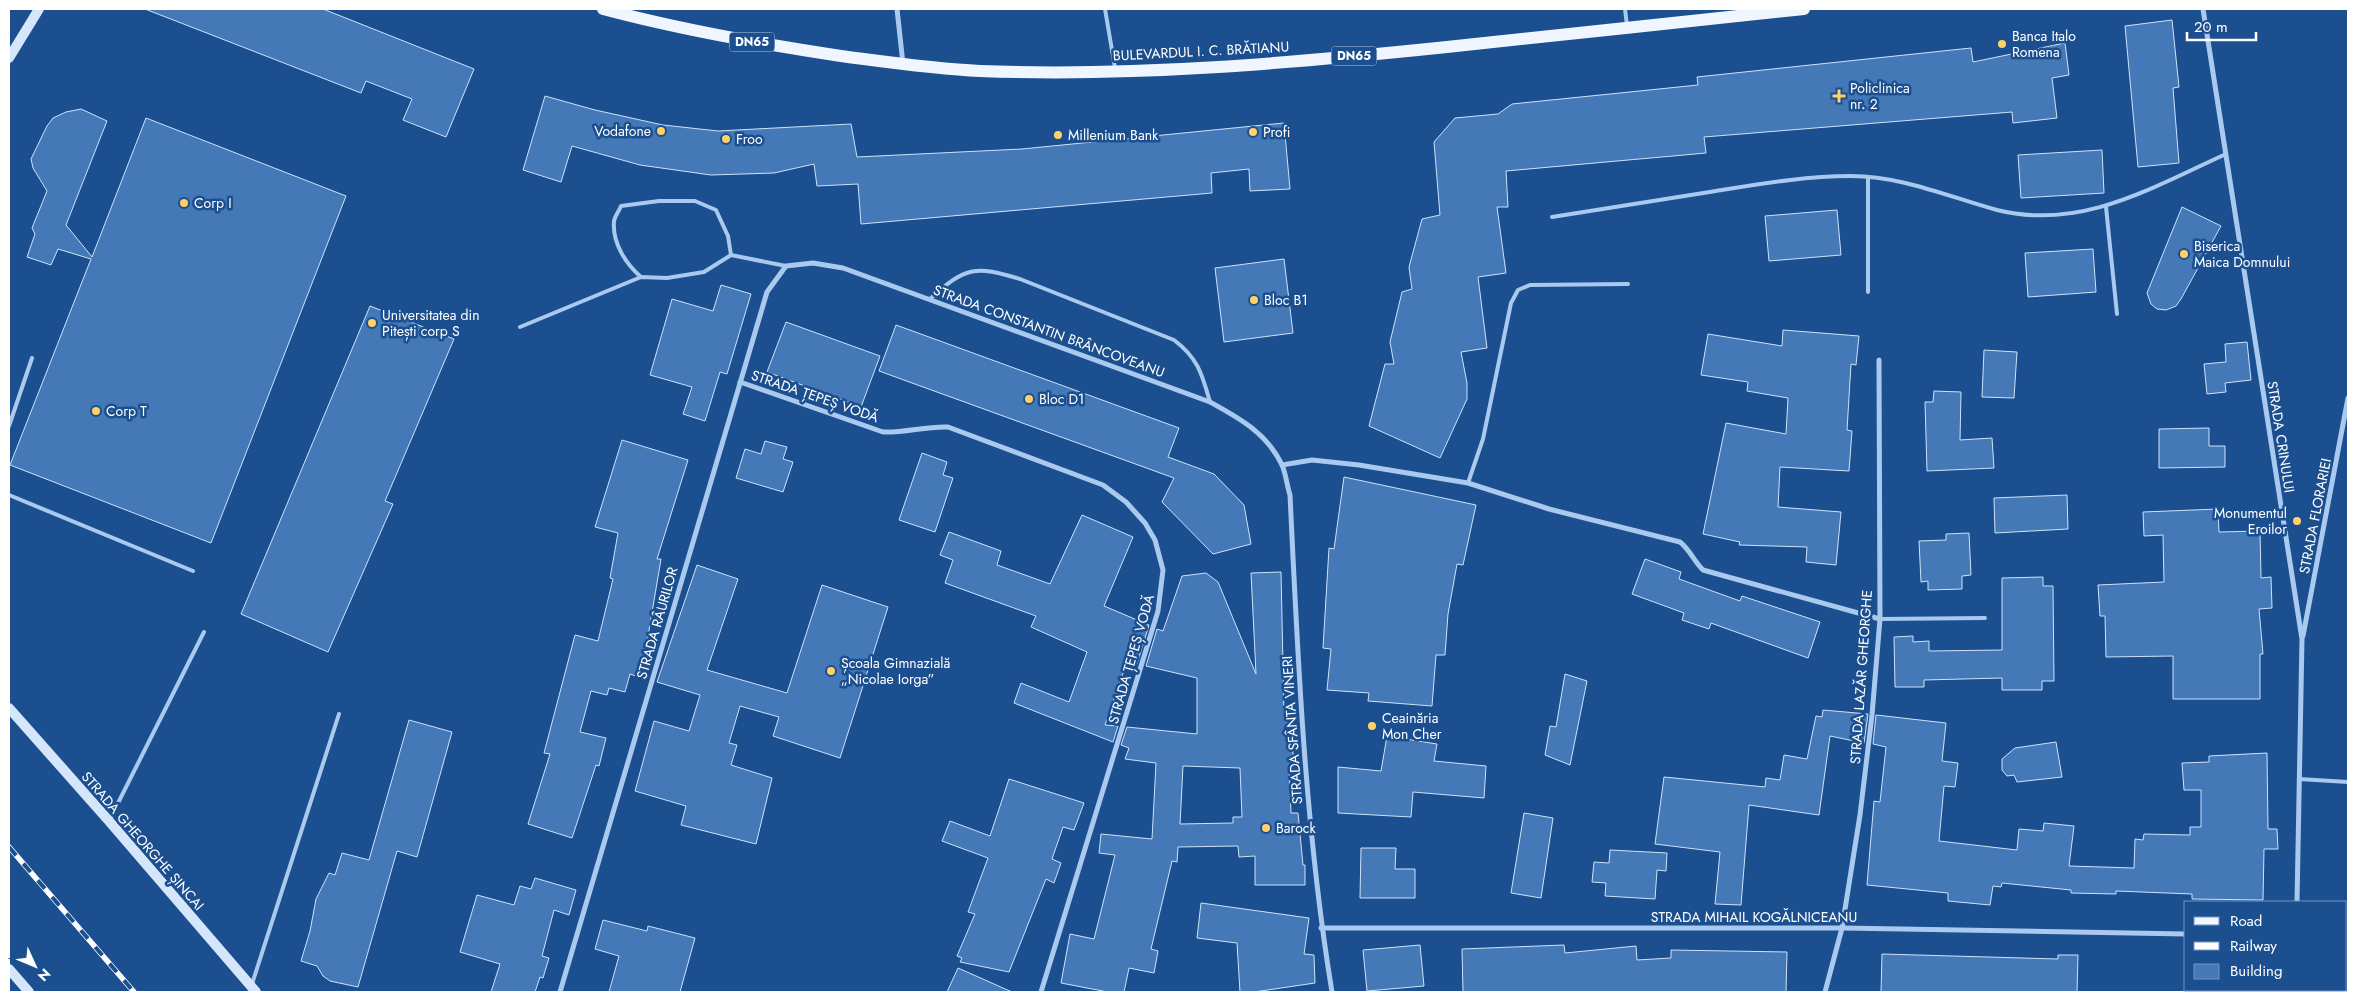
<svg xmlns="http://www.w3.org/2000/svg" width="2357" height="1001" viewBox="0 0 2357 1001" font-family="Jost,sans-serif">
  <rect width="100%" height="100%" fill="#1b4f8f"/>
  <g fill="#4478b7" stroke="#cfe3fa" fill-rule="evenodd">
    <path d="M 145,9 L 323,9 L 474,69 L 446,137 L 403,120 L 412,99 L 366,81 L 361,93 Z"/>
    <path d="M 2172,20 L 2179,87 L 2173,88 L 2179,163 L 2138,167 L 2125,26 Z"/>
    <path d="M 2065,43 L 2069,75 L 2052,78 L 2057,118 L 2013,123 L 2012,112 L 1704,137 L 1706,153 L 1506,171 L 1508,207 L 1497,207 L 1506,273 L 1478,277 L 1487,348 L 1461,352 L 1467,383 L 1467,399 L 1440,458 L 1369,426 L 1385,364 L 1394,364 L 1390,342 L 1402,292 L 1412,289 L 1409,267 L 1422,219 L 1440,215 L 1434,142 L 1455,118 L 1498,114 L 1512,104 L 1698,85 L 1697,77 L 1971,48 L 1973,62 Z"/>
    <path d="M 545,96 L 595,110 L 663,125 L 718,131 L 851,124 L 857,157 L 1022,149 L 1284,123 L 1290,189 L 1250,191 L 1249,169 L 1211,173 L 1212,193 L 861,224 L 858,184 L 817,186 L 814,164 L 774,173 L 711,175 L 640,165 L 572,146 L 561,182 L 523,170 Z"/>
    <path d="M 81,109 L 107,121 L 66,225 L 92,257 L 146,118 L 346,196 L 211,543 L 10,465 L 91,259 L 58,249 L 51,265 L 27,257 L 35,234 L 32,228 L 47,191 L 33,168 L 31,159 L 47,126 L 53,118 L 66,112 Z"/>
    <path d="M 2102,150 L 2104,193 L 2021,198 L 2018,155 Z"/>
    <path d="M 2182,207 L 2221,226 L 2181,299 L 2176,306 L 2166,310 L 2157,309 L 2151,304 L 2147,293 Z"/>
    <path d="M 1837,210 L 1841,255 L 1769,261 L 1765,216 Z"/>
    <path d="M 2093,249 L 2096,292 L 2028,297 L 2025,253 Z"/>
    <path d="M 1284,259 L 1293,333 L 1224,342 L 1215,268 Z"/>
    <path d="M 721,285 L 751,294 L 727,374 L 720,372 L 705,421 L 683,414 L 692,387 L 650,375 L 672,299 L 713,311 Z"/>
    <path d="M 370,306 L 454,339 L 385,501 L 393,504 L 328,652 L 241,614 Z"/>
    <path d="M 786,322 L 880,356 L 861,407 L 767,372 Z"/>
    <path d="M 896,325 L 1179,428 L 1168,457 L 1214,474 L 1244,505 L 1251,544 L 1213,554 L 1162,502 L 1174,478 L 879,371 Z"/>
    <path d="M 1783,330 L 1859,336 L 1856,365 L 1851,364 L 1847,430 L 1852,431 L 1849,471 L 1780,467 L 1778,507 L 1841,512 L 1836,565 L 1806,562 L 1807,547 L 1739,545 L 1740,542 L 1703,534 L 1726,423 L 1786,434 L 1788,398 L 1747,391 L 1748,382 L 1701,375 L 1708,334 L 1782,346 Z"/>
    <path d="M 2247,342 L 2251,380 L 2225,383 L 2226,392 L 2207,394 L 2204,364 L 2226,362 L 2225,344 Z"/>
    <path d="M 1984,350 L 2017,352 L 2014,398 L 1982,397 Z"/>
    <path d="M 1934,391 L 1961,392 L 1960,440 L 1992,438 L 1994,468 L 1927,471 L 1925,402 L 1933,402 Z"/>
    <path d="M 2209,428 L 2209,446 L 2225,446 L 2225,467 L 2159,468 L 2159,429 Z"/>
    <path d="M 622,440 L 688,460 L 657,559 L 661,559 L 641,678 L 630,674 L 625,692 L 609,688 L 607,695 L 591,691 L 580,732 L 606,738 L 599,766 L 596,765 L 572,838 L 528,824 L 550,754 L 544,753 L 575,635 L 598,641 L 613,579 L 610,578 L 618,533 L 595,527 Z"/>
    <path d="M 765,441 L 787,447 L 783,459 L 793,462 L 783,492 L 736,478 L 745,449 L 761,454 Z"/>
    <path d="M 922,453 L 947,462 L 943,475 L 953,478 L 935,532 L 899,520 Z"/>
    <path d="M 1344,477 L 1476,505 L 1463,565 L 1457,564 L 1448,614 L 1445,655 L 1436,655 L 1432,706 L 1368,701 L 1369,693 L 1327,690 L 1331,649 L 1323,648 L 1329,548 L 1334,549 Z"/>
    <path d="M 2067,495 L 2068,529 L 1995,533 L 1994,498 Z"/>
    <path d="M 2218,509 L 2219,532 L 2260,531 L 2261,578 L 2271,577 L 2272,608 L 2259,609 L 2263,654 L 2260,654 L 2260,699 L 2173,699 L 2173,656 L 2106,657 L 2105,616 L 2100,616 L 2098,585 L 2164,582 L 2163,535 L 2144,536 L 2143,512 Z"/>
    <path d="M 1082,515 L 1133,537 L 1104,606 L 1149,625 L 1137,664 L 1127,662 L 1105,725 L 1118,726 L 1113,742 L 1014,703 L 1021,683 L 1069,702 L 1087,652 L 1031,627 L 1036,616 L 945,583 L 953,560 L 940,555 L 949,532 L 1001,551 L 997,565 L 1050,584 Z"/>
    <path d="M 1969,533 L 1971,575 L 1962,576 L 1962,589 L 1928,590 L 1928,581 L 1921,582 L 1919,541 L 1946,540 L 1946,534 Z"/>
    <path d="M 1645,559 L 1681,572 L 1679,579 L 1740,601 L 1742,596 L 1820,622 L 1808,658 L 1711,623 L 1709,629 L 1682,620 L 1684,613 L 1632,594 Z"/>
    <path d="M 697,565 L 738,579 L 707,670 L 787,693 L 822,585 L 888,607 L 840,758 L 773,736 L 779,717 L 740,706 L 729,743 L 737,745 L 731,765 L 772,778 L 756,844 L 681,825 L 686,806 L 635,791 L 654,721 L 689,731 L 700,695 L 657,682 Z"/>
    <path d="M 1281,572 L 1284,713 L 1287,713 L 1287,723 L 1293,723 L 1293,768 L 1289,768 L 1291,813 L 1298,813 L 1303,865 L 1305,865 L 1305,885 L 1255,885 L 1255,856 L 1239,857 L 1238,846 L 1178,847 L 1177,862 L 1172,861 L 1151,949 L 1158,951 L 1154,973 L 1129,968 L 1124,992 L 1108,992 L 1061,983 L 1070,934 L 1094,939 L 1115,855 L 1099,853 L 1101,834 L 1152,839 L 1156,763 L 1125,759 L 1129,748 L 1121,745 L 1127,727 L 1197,734 L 1197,678 L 1146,666 L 1157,629 L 1163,631 L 1182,576 L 1206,573 L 1218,582 L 1256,674 L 1251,573 ZM 1183,766 L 1240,768 L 1242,817 L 1233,817 L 1233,823 L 1180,824 Z"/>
    <path d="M 2043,577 L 2043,586 L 2053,586 L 2054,681 L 2042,681 L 2042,690 L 2002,690 L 2002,678 L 1924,680 L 1924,687 L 1895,687 L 1894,637 L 1913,636 L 1913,642 L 1929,641 L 1929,651 L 2002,650 L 2002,578 Z"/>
    <path d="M 1565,674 L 1587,681 L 1570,765 L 1545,755 L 1550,726 L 1556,727 Z"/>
    <path d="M 1823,710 L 1868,714 L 1864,743 L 1830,736 L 1819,815 L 1749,805 L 1741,905 L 1715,904 L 1720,852 L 1655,844 L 1664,777 L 1765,787 L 1766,778 L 1780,780 L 1784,755 L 1807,759 L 1816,716 L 1822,717 Z"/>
    <path d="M 1876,715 L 1946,723 L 1942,761 L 1958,763 L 1955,787 L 1944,786 L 1939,841 L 2017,850 L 2019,829 L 2043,831 L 2044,823 L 2074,826 L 2069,866 L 2134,868 L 2135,839 L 2143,840 L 2144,834 L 2190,835 L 2190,827 L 2201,827 L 2201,790 L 2184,790 L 2182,763 L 2209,762 L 2209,756 L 2267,753 L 2268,829 L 2277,829 L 2278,849 L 2264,849 L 2263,900 L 2192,899 L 2192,894 L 2116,891 L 2116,894 L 2071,893 L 2071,890 L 2002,883 L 2001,887 L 1993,886 L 1990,905 L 1948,901 L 1948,893 L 1867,885 L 1874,801 L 1880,802 L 1886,747 L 1873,744 Z"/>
    <path d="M 409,720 L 452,732 L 417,857 L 397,851 L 358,987 L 330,981 L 323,976 L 317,966 L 301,961 L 310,931 L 316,899 L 329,873 L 335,875 L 342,853 L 369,860 Z"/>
    <path d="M 1387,736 L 1437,744 L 1434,761 L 1486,766 L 1484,798 L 1413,792 L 1411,817 L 1338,813 L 1338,767 L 1381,771 Z"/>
    <path d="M 2056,742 L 2062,777 L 2017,782 L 2014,775 L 2007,776 L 2002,770 L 2002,759 L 2015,748 Z"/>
    <path d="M 1009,779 L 1084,803 L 1074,830 L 1063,827 L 1052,859 L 1061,863 L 1054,883 L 1046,879 L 1009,972 L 960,962 L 962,958 L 957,956 L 975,914 L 968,912 L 988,858 L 942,841 L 950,821 L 990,836 Z"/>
    <path d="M 1524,813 L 1553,818 L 1541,898 L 1511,893 Z"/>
    <path d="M 1361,848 L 1396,848 L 1395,869 L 1415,869 L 1415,898 L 1360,898 Z"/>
    <path d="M 1610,850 L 1667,853 L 1666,871 L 1657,870 L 1655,899 L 1605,896 L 1606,883 L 1592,882 L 1594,862 L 1609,863 Z"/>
    <path d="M 535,878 L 576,890 L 569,915 L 554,910 L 542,956 L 549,958 L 543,978 L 540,977 L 535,992 L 491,992 L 500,964 L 460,952 L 477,895 L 514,905 L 520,886 L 531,889 Z"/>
    <path d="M 1201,903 L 1309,918 L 1304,954 L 1314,955 L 1315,983 L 1254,992 L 1240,992 L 1237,943 L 1197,938 Z"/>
    <path d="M 603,920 L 647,931 L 648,926 L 695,938 L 680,992 L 609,992 L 619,956 L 595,949 Z"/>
    <path d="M 1420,945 L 1424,986 L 1367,991 L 1363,950 Z"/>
    <path d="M 1564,945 L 1565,953 L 1636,946 L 1637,960 L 1671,958 L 1671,950 L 1787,952 L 1786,992 L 1463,992 L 1462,949 Z"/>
    <path d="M 1882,954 L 2058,959 L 2058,955 L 2078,955 L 2077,992 L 1881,992 Z"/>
    <path d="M 958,968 L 1012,992 L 947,992 Z"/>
  </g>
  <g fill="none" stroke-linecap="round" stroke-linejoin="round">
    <g stroke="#a9c9ee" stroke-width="4">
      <path d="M 1105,9 L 1115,68"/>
      <path d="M 1625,9 L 1627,26"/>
      <path d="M 1868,178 L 1868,292"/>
      <path d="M 2106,207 L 2117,314"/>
      <path d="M 1552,217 C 1606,208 1661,200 1716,191 C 1760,184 1806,176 1851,176 C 1902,176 1949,197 1997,210 C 2081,231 2153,187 2226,154"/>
      <path d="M 641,277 C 626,264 612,243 614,221 C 615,216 619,211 621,206 L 659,201 L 695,201 L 716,210 L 728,236 L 731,255 L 786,266"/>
      <path d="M 930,299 C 965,267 975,265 1020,279 L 1174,340 C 1198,358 1202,374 1210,402"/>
      <path d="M 520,327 L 641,277 L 667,278 L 704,272 L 731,255"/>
      <path d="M 9,426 L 32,358"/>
      <path d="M 1468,483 L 1483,439 L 1511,303 L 1518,290 L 1530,285 L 1628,284"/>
      <path d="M 9,495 L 193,571"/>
      <path d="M 1880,619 L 1985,618"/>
      <path d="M 2299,779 L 2348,782"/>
      <path d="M 110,819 L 204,632"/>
      <path d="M 252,984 L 339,714"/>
    </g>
    <g stroke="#a9c9ee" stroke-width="5">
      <path d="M 897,9 L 903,64"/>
      <path d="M 2203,9 L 2302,639 L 2297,902"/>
      <path d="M 740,382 L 883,432 C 905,433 926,426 948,427 L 1103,485 L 1126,502 L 1145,523 L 1155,540 L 1163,570 L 1158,611 L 1041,992"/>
      <path d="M 1282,465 L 1312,460 L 1359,465 L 1468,483 L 1549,509 L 1680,542 C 1690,550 1694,561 1703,570 L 1880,619"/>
      <path d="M 2303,636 L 2348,398"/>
      <path d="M 1321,928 L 1842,928 L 2186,934"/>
      <path d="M 2297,990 L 2297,992"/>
      <path d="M 560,992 L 767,292 L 786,266 L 813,263 L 843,268 L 1210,402 C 1239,418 1267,433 1282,465 C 1286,474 1287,486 1290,495 C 1298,662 1305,828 1332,992"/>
      <path d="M 1825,992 L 1842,928 L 1860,815 L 1872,715 L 1880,619 L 1879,360"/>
    </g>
    <g stroke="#d6e6fa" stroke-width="10">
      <path d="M 9,58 L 39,9"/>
      <path d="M 9,708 L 109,821 L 256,992"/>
      <path d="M 9,969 L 29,992"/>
    </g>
    <path stroke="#f0f6ff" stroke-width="12" d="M 603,9 C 682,30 761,44 841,56 C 887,62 934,69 980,71 C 1136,77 1292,63 1447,47 C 1566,34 1685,22 1804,9"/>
    <defs>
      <path id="rail" d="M 9,847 L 134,992"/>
    </defs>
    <use href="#rail" stroke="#fff" stroke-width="5.5"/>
    <use href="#rail" stroke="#1b4f8f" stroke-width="4" stroke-dasharray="11" stroke-linecap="butt"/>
  </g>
  <g fill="#ffd166" stroke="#1b4f8f" stroke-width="2">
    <circle cx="2002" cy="44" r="5"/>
    <path d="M1836.5 88.5h5v5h5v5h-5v5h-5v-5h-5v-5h5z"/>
    <circle cx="661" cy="131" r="5"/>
    <circle cx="1253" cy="132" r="5"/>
    <circle cx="1058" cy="135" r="5"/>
    <circle cx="726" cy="139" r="5"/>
    <circle cx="184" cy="203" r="5"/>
    <circle cx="2184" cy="254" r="5"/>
    <circle cx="1254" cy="300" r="5"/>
    <circle cx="372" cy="323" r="5"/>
    <circle cx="1029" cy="399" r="5"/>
    <circle cx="96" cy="411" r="5"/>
    <circle cx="2297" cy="521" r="5"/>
    <circle cx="831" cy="671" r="5"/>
    <circle cx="1372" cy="726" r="5"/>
    <circle cx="1266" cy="828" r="5"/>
  </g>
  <g text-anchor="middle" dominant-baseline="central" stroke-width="5" stroke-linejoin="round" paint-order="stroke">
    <g fill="#1b4f8f" stroke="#bbcadd" stroke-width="1">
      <rect x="729.5" y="32.5" width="45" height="19" rx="4"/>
      <rect x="1331.5" y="46.5" width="45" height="19" rx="4"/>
    </g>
    <g font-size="12" font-weight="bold" fill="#fff">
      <text x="752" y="42">DN65</text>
      <text x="1354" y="56">DN65</text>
    </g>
    <g font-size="14" fill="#fff" stroke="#1b4f8f" text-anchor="start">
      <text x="2012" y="36">Banca Italo<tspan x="2012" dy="16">Romena</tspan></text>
      <text x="1850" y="88">Policlinica<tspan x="1850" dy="16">nr. 2</tspan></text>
      <text x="651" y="131" text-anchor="end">Vodafone</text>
      <text x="1263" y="132">Profi</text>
      <text x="1068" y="135">Millenium Bank</text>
      <text x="736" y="139">Froo</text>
      <text x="194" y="203">Corp I</text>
      <text x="2194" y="246">Biserica<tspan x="2194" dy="16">Maica Domnului</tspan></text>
      <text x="1264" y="300">Bloc B1</text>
      <text x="382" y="315">Universitatea din<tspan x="382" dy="16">Pitești corp S</tspan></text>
      <text x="1039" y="399">Bloc D1</text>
      <text x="106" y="411">Corp T</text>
      <text x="2287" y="513" text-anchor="end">Monumentul<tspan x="2287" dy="16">Eroilor</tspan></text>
      <text x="841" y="663">Școala Gimnazială<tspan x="841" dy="16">„Nicolae Iorga”</tspan></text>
      <text x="1382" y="718">Ceainăria<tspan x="1382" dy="16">Mon Cher</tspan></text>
      <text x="1276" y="828">Barock</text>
    </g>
    <g font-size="14" fill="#fff" stroke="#1b4f8f">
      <text transform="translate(1201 51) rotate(-3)">BULEVARDUL I. C. BRĂTIANU</text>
      <text transform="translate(1049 331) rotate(20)">STRADA CONSTANTIN BRÂNCOVEANU</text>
      <text transform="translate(815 396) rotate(19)">STRADA ȚEPEȘ VODĂ</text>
      <text transform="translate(2281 437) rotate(81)">STRADA CRINULUI</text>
      <text transform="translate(2315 516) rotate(-79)">STRADA FLORARIEI</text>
      <text transform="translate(657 623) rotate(-74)">STRADA RÂURILOR</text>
      <text transform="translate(1131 659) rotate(-74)">STRADA ȚEPEȘ VODĂ</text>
      <text transform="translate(1861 677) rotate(-86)">STRADA LAZĂR GHEORGHE</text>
      <text transform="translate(1292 730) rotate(-94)">STRADA SFÂNTA VINERI</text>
      <text transform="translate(143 841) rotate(49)">STRADA GHEORGHE ȘINCAI</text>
      <text x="1754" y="917">STRADA MIHAIL KOGĂLNICEANU</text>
    </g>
  </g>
  <rect width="2357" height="1001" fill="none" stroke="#ffffff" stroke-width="20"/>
  <rect x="2184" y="901" width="162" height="90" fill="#1b4f8f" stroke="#7695bc"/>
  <rect x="2194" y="917" width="25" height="8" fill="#f0f6ff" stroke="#7695bc"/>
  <text x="2230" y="926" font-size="15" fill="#ffffff">Road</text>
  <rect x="2194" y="942" width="25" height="8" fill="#ffffff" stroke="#7695bc"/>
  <text x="2230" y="951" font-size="15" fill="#ffffff">Railway</text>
  <rect x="2194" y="964" width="25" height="15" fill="#4478b7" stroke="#7695bc"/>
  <text x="2230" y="976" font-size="15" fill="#ffffff">Building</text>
  <g transform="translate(35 966) rotate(134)" stroke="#1b4f8f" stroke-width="4" paint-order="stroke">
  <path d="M0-4L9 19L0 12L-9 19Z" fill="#ffffff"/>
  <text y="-8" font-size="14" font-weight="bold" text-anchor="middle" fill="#ffffff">N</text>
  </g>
  <path d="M2187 32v8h69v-8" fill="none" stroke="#ffffff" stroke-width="2.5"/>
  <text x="2194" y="32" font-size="15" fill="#ffffff" stroke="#1b4f8f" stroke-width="4" paint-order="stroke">20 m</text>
</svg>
